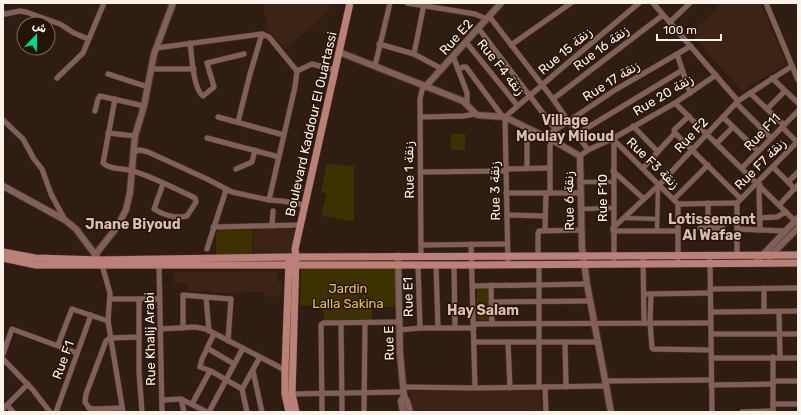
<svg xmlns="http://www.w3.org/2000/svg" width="801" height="415" viewBox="0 0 801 415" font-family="Rubik,'Noto Naskh Arabic',sans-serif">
  <rect width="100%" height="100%" fill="#301d11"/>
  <g fill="#3d2313">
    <path d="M 263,3 L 332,3 L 325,15 L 285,49 L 267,29 Z"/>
    <path d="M 717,3 L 761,3 L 786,64 L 742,91 L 690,33 L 718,8 Z"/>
    <path d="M 254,229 L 297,229 L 293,254 L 253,254 Z"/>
    <path d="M 277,271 L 277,281 L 282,281 L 281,297 L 264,296 L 264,292 L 212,293 L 211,291 L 188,291 L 188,283 L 174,283 L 174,272 Z"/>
    <path d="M 541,390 L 542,412 L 415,412 L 409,391 Z"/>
  </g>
  <g fill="#3d3101">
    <rect x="451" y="134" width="14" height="16"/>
    <path d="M 327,164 L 354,166 L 354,222 L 321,215 L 327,194 L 321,191 Z"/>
    <path d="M 219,230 L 253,230 L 252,254 L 216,254 L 216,235 Z"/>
    <path d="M 301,269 L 396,269 L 396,307 L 372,307 L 372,320 L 324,321 L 323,307 L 300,305 Z"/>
    <path d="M 490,288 L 490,320 L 477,320 L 477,289 Z"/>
  </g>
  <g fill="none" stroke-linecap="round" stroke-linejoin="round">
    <defs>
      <g id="pedestrian">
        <path d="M 580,182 L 614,182"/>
        <path d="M 580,209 L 613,208"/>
        <path d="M 625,218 L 657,219"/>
        <path d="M 657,231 L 658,186"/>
      </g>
      <g id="minor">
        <path d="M 407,3 L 475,14 L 487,19"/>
        <path d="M 653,3 L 738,101"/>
        <path d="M 766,3 L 798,80"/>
        <path d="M 3,13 L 5,14 L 20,11 L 26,12 L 60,24 L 74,33 L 88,39"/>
        <path d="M 489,16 L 553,99 L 588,150"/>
        <path d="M 670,22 L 690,3"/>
        <path d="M 479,29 L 555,129"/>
        <path d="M 466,42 L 517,105"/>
        <path d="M 190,43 C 192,56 193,89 203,96 L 214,87 L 207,63 L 244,54"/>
        <path d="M 379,44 L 414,54 L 442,69"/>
        <path d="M 511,45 L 571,3"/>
        <path d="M 156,48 L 262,34 L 269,37 L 297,71 L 295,87 L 269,200"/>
        <path d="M 414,54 L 424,4"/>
        <path d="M 677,54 L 690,93"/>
        <path d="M 453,56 L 467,93 L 467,104"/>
        <path d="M 375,66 L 390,3"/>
        <path d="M 151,69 L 194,69"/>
        <path d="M 458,70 L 463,67 L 466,67 L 503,117"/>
        <path d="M 297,71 L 312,64 L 335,70"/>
        <path d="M 108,74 L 148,87"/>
        <path d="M 57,78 L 83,53 L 104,3"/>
        <path d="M 772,78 L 798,103"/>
        <path d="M 750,93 L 784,125"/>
        <path d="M 115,99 L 103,163 C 110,170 124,168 133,171 C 153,177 174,188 193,197 L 195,198 L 196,202 L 187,216 C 176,219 163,215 154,209 L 163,184"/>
        <path d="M 553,99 L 663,15"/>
        <path d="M 675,103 L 798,224"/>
        <path d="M 736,103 L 771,138"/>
        <path d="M 767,109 L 785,91"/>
        <path d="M 95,111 L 98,99 L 100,96 L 144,106"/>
        <path d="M 218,117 L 284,135"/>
        <path d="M 420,117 L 464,116 L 475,114"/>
        <path d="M 723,117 L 758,151"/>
        <path d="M 3,120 L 23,139 L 34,159 L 42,169 L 51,194 L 65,220"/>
        <path d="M 238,122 L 250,74 L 262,34"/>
        <path d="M 633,126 L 658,152"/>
        <path d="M 782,127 L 797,142"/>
        <path d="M 108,133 L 135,136"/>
        <path d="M 675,133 L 741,199"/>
        <path d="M 577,134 L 681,71"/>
        <path d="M 545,137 L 615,90 L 691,46"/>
        <path d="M 207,138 L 279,157"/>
        <path d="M 613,139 L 678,204"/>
        <path d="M 614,140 L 614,264"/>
        <path d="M 717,143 L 733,127"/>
        <path d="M 133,152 L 140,150 L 148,152 L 207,179 L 232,192 L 269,200 L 282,201 L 305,205"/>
        <path d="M 580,156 L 588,150 L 612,139 L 675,103 L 716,75"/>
        <path d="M 773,167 L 795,189"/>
        <path d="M 527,168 L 527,140 L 531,130"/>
        <path d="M 643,168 L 675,133 L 674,130 L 689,116"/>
        <path d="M 742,168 L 798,111"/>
        <path d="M 236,169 L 252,162 L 255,150"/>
        <path d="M 506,169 L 549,168"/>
        <path d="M 613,171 L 644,199"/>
        <path d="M 421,172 L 506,171"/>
        <path d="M 788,182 L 798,172"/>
        <path d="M 506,193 L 580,193"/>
        <path d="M 550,193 L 550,146 L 552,140"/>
        <path d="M 674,199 L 708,165"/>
        <path d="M 708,203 L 708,228"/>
        <path d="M 737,203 L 798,141"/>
        <path d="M 678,204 L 678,263"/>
        <path d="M 678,204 L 737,203"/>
        <path d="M 779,205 L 798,185"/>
        <path d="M 507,215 L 545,216"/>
        <path d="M 759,218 L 777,217 L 786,212"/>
        <path d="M 272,226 L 273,211"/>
        <path d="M 213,227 L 301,225"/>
        <path d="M 613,228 L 659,185 L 738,101 L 792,66"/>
        <path d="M 700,228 L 723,228"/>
        <path d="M 737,229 L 785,231"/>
        <path d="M 545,230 L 546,193"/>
        <path d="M 760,230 L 759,190 L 760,185"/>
        <path d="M 613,231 L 678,231"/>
        <path d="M 471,244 L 475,388"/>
        <path d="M 421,245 L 507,244"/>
        <path d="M 207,249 L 226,190"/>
        <path d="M 737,255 L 737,203"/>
        <path d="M 538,256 L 538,234 L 539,231 L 581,230"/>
        <path d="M 643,256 L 644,322"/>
        <path d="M 710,256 L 712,412"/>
        <path d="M 421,257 L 420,99 L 422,90 L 426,86"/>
        <path d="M 508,264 L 505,117 L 563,67 L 639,3"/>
        <path d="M 102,265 L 110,293 L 108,321 L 123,412"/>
        <path d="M 159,265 L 162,412"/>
        <path d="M 418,265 L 420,328"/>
        <path d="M 436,265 L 438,328"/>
        <path d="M 454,265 L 455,328"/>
        <path d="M 491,285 L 492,324"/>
        <path d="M 473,286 L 587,284"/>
        <path d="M 710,289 L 798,288"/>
        <path d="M 644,294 L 710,293"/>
        <path d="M 651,294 L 650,322 L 652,348 L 653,349 L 711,350"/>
        <path d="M 206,297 L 231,299 L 228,341"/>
        <path d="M 110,299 L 160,299"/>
        <path d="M 139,299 L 139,372 L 142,412"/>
        <path d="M 491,302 L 590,301"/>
        <path d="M 764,311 L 764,288"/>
        <path d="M 779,311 L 780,357"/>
        <path d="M 711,312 L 798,311"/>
        <path d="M 341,324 L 342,412"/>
        <path d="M 474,324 L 711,323"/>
        <path d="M 183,328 L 183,295 L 206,297 L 209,331"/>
        <path d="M 160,329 L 195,327 L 206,329 L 285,370"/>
        <path d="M 400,330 L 420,328 L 474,328"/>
        <path d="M 214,334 L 207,348 L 234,364"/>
        <path d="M 711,334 L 798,334"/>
        <path d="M 474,342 L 598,342"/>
        <path d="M 508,342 L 510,388"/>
        <path d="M 565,342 L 566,387"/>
        <path d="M 58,345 L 72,309 L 108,321"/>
        <path d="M 207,349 L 202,359 L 200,367 L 211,371 L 242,389"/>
        <path d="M 3,354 L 12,329 L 77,353"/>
        <path d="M 711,358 L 798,358"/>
        <path d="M 3,359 L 33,390 L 50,412"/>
        <path d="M 253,371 L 262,412"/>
        <path d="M 605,381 L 711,380"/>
        <path d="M 773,381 L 798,381"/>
        <path d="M 711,385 L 773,384"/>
        <path d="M 403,387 L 475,388 L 606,386"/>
        <path d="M 539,387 L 539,264"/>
        <path d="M 545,387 L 546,412"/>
        <path d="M 290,394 L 403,392"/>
        <path d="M 181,399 L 184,412"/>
        <path d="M 162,400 L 181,399 L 207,412"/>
        <path d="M 192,404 L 210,371"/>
        <path d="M 773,404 L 798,404"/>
        <path d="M 7,405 L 13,412"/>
        <path d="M 122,408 L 93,409 L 89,408 L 85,402 L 86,394 L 106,341 L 110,338 L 139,337"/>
        <path d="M 3,409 L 28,384"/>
        <path d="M 56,412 L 91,315"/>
        <path d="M 209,412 L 243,348"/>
        <path d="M 247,412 L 242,389 L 260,357"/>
        <path d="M 322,412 L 321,325 L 323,323 L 400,322"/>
        <path d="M 364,412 L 365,324"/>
        <path d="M 742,412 L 773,411"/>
        <path d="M 773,412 L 773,357"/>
      </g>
      <g id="tertiary">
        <path d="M 339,52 L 463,101 L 477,115 L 505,117 L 552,140 L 580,156 L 582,248 L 587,284 L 611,412"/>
        <path d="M 426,86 L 501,3"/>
        <path d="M 3,186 L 65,220 L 76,229 L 97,257"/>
        <path d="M 95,255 L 117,227 L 126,210 L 130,192 L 135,136 L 144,106 L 154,54 L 173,3"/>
        <path d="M 398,256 L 400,354 L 404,396 L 407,401 L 410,412"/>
        <path d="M 769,257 L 798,228"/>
        <path d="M 755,263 L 798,218"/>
        <path d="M 403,412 L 401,401 L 404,396"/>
      </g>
      <g id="secondary">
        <path d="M 3,252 L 35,258 L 99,260 L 289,257 L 798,255"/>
        <path d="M 3,258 L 36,265 L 472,265 L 798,263"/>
        <path d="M 289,261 L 285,370 L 285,394 L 289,412"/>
        <path d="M 296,412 L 292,394 L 296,257 L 295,249 L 350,3"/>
      </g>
    </defs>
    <use href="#pedestrian" stroke="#4d3b30" stroke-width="5.5"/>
    <use href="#minor" stroke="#4d3b30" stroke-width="6"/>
    <use href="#tertiary" stroke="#4d3b30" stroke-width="8"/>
    <use href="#secondary" stroke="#4d3b30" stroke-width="8"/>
    <use href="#pedestrian" stroke="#835f59" stroke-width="4"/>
    <use href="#minor" stroke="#835f59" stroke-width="5"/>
    <use href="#tertiary" stroke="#835f59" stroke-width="6"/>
    <use href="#secondary" stroke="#bb8178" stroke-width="7"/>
  </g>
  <g text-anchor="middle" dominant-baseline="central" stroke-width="3" stroke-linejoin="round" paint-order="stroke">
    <g font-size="13" fill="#fef2ec" stroke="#261308">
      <text transform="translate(456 37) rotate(-48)">Rue E2</text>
      <text transform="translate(601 48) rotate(-37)">Rue 16 زنقة</text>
      <text transform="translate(565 51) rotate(-40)">Rue 15 زنقة</text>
      <text transform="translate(501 67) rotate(51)">Rue F4 زنقة</text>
      <text transform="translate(611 81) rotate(-32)">Rue 17 زنقة</text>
      <text transform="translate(663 95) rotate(-31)">Rue 20 زنقة</text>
      <text transform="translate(311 124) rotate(-77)">Boulevard Kaddour El Ouartassi</text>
      <text transform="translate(762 132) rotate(-46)">Rue F11</text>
      <text transform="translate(691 135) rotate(-47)">Rue F2</text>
      <text transform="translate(653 163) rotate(44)">Rue F3 زنقة</text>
      <text transform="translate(760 164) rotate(-45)">Rue F7 زنقة</text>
      <text transform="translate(409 170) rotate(-91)">Rue 1 زنقة</text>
      <text transform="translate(495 191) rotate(-91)">Rue 3 زنقة</text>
      <text transform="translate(602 198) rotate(-90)">Rue F10</text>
      <text transform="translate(569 201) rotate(-91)">Rue 6 زنقة</text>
      <text transform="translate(408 297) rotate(-91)">Rue E1</text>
      <text transform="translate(150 339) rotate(-91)">Rue Khalij Arabi</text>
      <text transform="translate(389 343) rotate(-92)">Rue E</text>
      <text transform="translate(63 360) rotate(-70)">Rue F1</text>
    </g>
    <g font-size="13" fill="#e3c450" stroke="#261308">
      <text x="348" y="288">Jardin<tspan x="348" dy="15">Lalla Sakina</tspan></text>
    </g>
    <g font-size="14" font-weight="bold" fill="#d8bdae" stroke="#261308">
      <text x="565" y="120">Village<tspan x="565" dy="16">Moulay Miloud</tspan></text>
      <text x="712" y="219">Lotissement<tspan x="712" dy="16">Al Wafae</tspan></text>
      <text x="133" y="224">Jnane Biyoud</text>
      <text x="483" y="310">Hay Salam</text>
    </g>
  </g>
  <rect width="801" height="415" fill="none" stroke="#fef2ec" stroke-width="8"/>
  <g transform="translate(36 36) rotate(22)"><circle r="19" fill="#261308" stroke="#7c6c63"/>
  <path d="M0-3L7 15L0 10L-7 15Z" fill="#00d98c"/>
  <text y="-6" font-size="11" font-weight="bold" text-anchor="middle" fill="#fef2ec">ش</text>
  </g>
  <path d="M657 34v6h64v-6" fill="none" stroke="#fef2ec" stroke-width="2"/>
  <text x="663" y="34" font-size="12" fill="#fef2ec" stroke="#261308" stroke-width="3" paint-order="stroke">100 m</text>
</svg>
